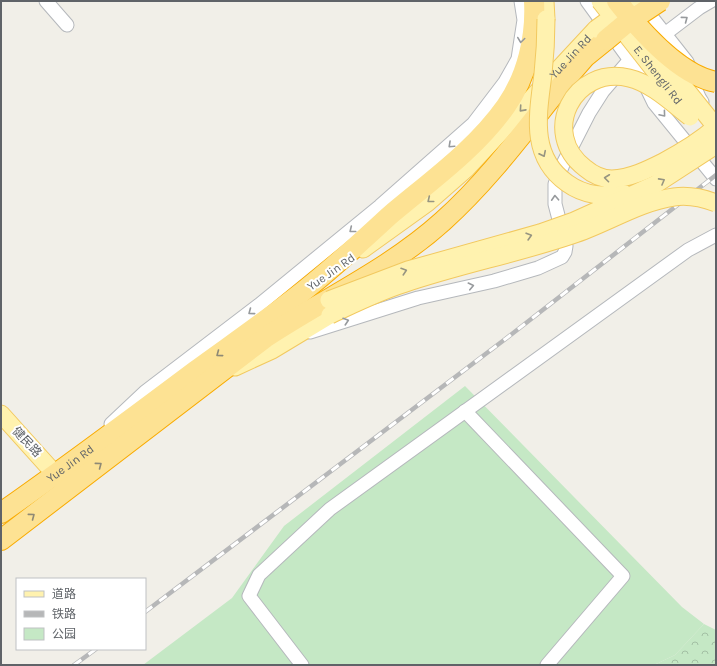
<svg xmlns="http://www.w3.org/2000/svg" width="717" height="666" viewBox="0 0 717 666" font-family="Karla,'Noto Sans SC',sans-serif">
  <defs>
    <pattern id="forest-crowns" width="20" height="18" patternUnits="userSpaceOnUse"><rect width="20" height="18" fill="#c5e8c5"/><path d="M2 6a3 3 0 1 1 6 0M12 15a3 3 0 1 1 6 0" fill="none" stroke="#a3c0a4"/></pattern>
  </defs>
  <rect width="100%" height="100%" fill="#f1efe8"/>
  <path fill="#c5e8c5" d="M 465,386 L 682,607 L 704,624 L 675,655 L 654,665 L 143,665 L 232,598 L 284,526 Z"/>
  <path fill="url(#forest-crowns)" d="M 704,624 L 716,630 L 716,665 L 654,665 L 675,655 Z"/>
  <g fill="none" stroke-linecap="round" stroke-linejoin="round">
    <defs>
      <g id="minor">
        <path d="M 46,1 L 67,25"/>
        <path d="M 587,1 L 640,74 L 654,103 L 716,179"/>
        <path d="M 642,5 L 687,62 C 694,75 693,90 702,102"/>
        <path d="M 310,332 L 418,298 L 494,281 L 538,268 L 562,257 L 565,252 L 566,246 L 555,204 L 555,184 L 564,162 L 589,113 L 603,91 L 628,62 L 699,8 L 711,1"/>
        <path d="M 465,411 L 623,576 L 547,665"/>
        <path d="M 111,424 L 145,392 L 259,305 L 380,206 L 473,124 L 505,82 L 518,59 L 524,20 L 521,1"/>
        <path d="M 302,665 L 249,596 L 259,575 L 330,509 L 688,250 L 716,235"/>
      </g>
      <g id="major">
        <path d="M 545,1 L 546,19"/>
        <path id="s1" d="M 363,249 L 427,203 L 467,168 L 596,29"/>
        <path d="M 235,367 L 272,350 L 330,315"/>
        <path d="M 1,414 L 64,484"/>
      </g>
      <g id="highway">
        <path id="s2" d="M 1,513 C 67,467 131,419 195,371 C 232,344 270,318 306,289 C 335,266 362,241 389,216 C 429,182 475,150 506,106 C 527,76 536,37 534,1"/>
        <path d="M 1,540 L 265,338 C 324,299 390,269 443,221 C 492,177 530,123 572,72 L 585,57 L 606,40"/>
      </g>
    </defs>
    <use href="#minor" stroke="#b5b8bc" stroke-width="15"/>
    <use href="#major" stroke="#f2c960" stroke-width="19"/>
    <use href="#highway" stroke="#f9ab00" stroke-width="22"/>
    <use href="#minor" stroke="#fff" stroke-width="13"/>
    <use href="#major" stroke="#fff2af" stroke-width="17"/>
    <use href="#highway" stroke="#fde293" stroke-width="20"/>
    <defs>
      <g id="rail">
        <path d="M 145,612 L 508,337 L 716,175"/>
        <path d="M 74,665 L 96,649"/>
      </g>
    </defs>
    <use href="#rail" stroke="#b6b7b8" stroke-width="4.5"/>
    <use href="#rail" stroke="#fff" stroke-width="3" stroke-dasharray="9" stroke-linecap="butt"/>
    <defs>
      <g id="major-bridge">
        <path id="s3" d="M 600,1 L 680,103"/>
        <path d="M 546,19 C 546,37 545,56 543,74 C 538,114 529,156 567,183 C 585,196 604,197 625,194"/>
        <path d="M 596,29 L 634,1"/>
        <path d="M 656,52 L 716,127"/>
        <path d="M 690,117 C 672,103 651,83 629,78 C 574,65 539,133 585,168 C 592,174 602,179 612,179 C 631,178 647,170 663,162 C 682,152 700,141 716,127"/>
        <path d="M 329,300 L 408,270 L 540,233 L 574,221 L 656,184 L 716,145"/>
        <path d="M 330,315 C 354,304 378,292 403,284 C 458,265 516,254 572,235 C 606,224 639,202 674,197 C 688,195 703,198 716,203"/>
      </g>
      <g id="highway-bridge">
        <path d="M 617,1 C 639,29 679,75 716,82"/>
        <path d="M 606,40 L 624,25 L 660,1"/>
      </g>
    </defs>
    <use href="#major-bridge" stroke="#f2c960" stroke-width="19" stroke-linecap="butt"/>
    <use href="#highway-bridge" stroke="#f9ab00" stroke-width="22" stroke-linecap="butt"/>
    <use href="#major-bridge" stroke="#fff2af" stroke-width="17"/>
    <use href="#highway-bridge" stroke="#fde293" stroke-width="20"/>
  </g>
  <defs><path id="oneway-chevron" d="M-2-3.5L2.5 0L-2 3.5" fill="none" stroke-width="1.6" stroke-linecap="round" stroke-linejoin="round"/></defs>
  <g stroke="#979a9d">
    <use href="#oneway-chevron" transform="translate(685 19) rotate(-37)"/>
    <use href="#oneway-chevron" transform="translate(521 40) rotate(98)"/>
    <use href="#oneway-chevron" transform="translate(663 114) rotate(50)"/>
    <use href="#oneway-chevron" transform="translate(451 145) rotate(137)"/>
    <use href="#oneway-chevron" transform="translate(555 198) rotate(-93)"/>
    <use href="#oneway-chevron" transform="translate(352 230) rotate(141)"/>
    <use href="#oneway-chevron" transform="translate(471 286) rotate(-13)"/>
    <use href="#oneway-chevron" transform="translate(251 312) rotate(143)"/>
    <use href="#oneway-chevron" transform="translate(346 321) rotate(-18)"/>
  </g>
  <g stroke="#979581">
    <use href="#oneway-chevron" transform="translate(522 109) rotate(132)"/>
    <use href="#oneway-chevron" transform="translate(543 154) rotate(64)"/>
    <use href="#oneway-chevron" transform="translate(607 178) rotate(-173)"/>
    <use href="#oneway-chevron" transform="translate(662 181) rotate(-29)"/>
    <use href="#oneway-chevron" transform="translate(430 200) rotate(141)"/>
    <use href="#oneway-chevron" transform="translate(529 236) rotate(-16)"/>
    <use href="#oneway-chevron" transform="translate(404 271) rotate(-18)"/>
  </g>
  <g stroke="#8e8975">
    <use href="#oneway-chevron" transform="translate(219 354) rotate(143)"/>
    <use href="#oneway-chevron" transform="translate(99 465) rotate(-37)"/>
    <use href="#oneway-chevron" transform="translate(32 516) rotate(-37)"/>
  </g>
  <g text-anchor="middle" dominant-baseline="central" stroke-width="4" stroke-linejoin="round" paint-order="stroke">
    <g font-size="12" fill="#5f6368" stroke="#fff">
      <text stroke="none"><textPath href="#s1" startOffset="284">Yue Jin Rd</textPath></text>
      <text stroke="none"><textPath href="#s3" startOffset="94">E. Shengli Rd</textPath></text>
      <text transform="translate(331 272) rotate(-35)">Yue Jin Rd</text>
      <text transform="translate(27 442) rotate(47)">健民路</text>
      <text stroke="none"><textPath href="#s2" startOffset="85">Yue Jin Rd</textPath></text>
    </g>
  </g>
  <rect width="717" height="666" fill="none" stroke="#5f6368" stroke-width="4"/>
  <rect x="16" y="578" width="130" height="72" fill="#ffffff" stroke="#bfc1c3"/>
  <rect x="24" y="591" width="20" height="6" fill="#fff2af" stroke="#bfc1c3"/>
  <text x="52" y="598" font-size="12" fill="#5f6368">道路</text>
  <rect x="24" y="611" width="20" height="6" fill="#b6b7b8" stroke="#bfc1c3"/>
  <text x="52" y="618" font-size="12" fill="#5f6368">铁路</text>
  <rect x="24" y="628" width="20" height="12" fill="#c5e8c5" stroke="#bfc1c3"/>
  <text x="52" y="638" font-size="12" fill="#5f6368">公园</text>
</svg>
